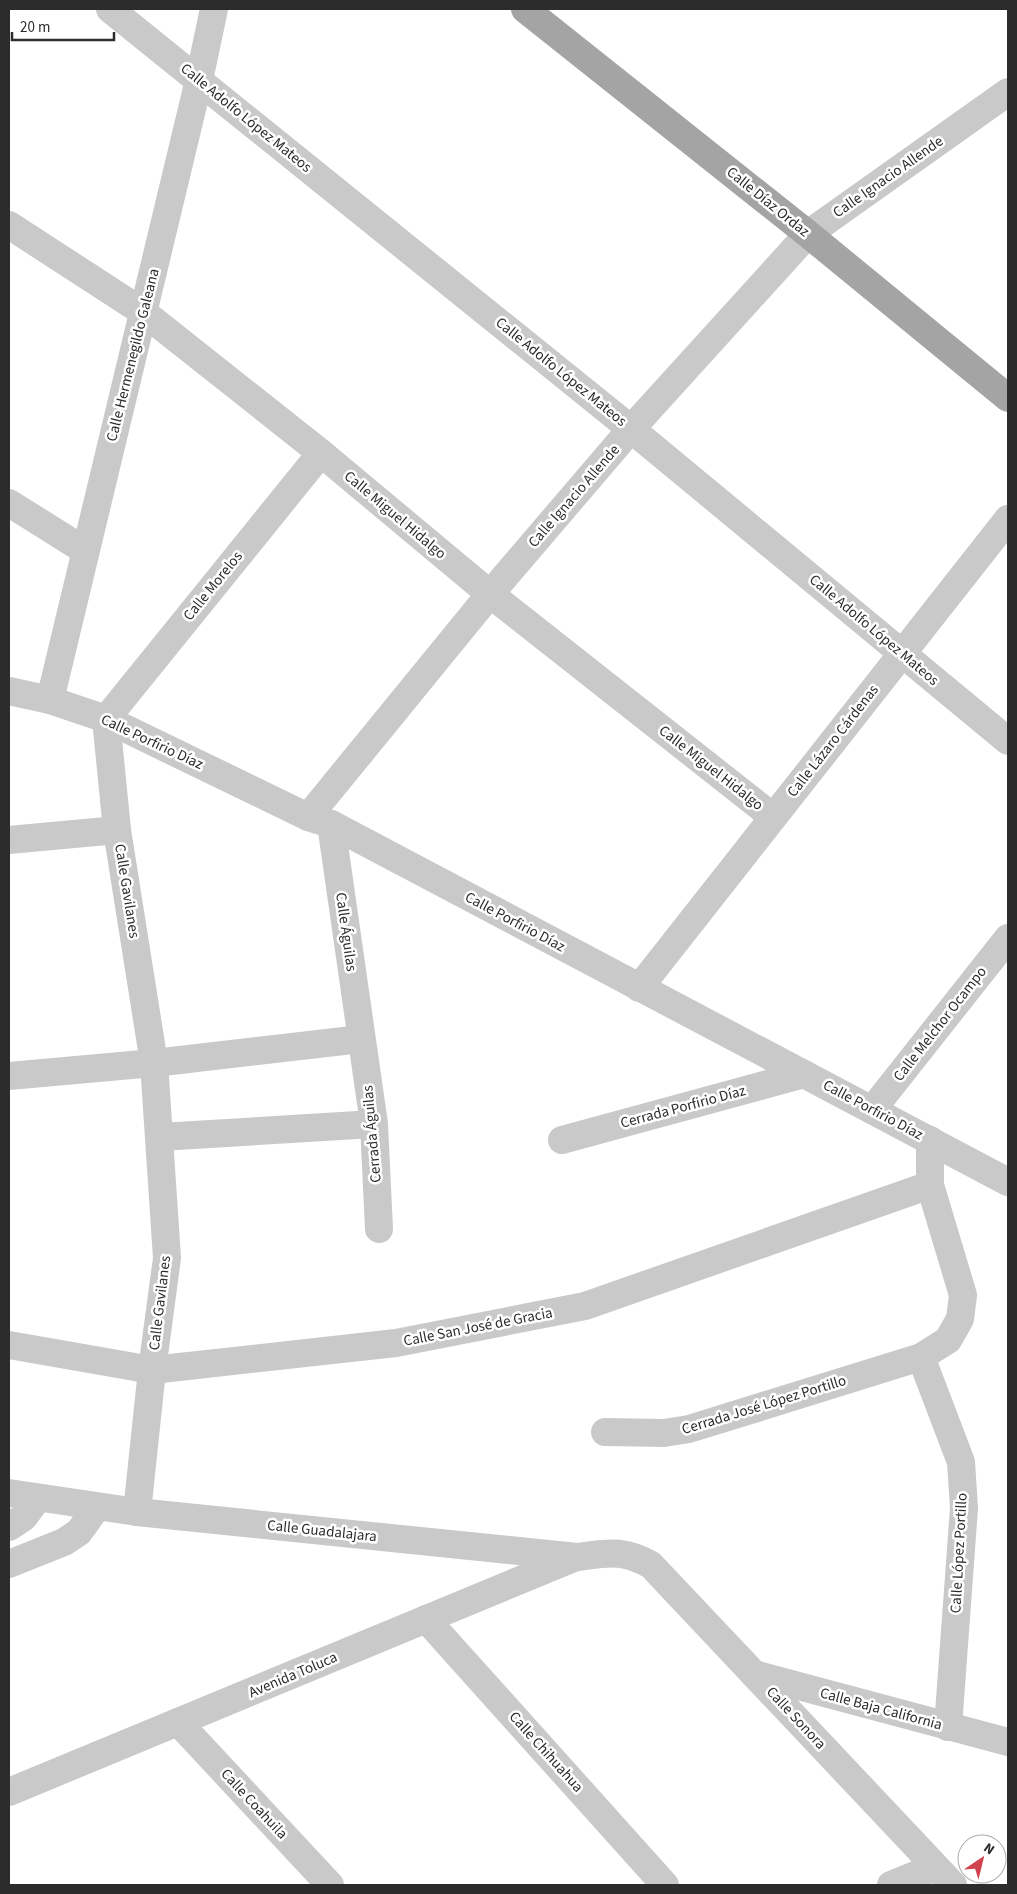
<svg xmlns="http://www.w3.org/2000/svg" width="1017" height="1894" viewBox="0 0 1017 1894" font-family="'Source Sans 3',sans-serif">
  <rect width="100%" height="100%" fill="#fff"/>
  <g fill="none" stroke-linecap="round" stroke-linejoin="round">
    <g stroke="#c9c9c9" stroke-width="28">
      <path d="M 110,9 L 631,429 L 1008,741"/>
      <path d="M 9,225 L 143,312 L 321,453 L 490,594 L 773,817"/>
      <path d="M 9,503 L 84,550"/>
      <path d="M 9,691 L 50,700 L 106,719 L 308,817 L 331,824 L 1008,1182"/>
      <path d="M 50,700 L 199,80 L 214,9"/>
      <path d="M 308,817 L 490,594 L 631,429 L 808,234 L 1008,92"/>
      <path d="M 331,824 L 374,1124 L 379,1229"/>
      <path d="M 9,840 L 117,830"/>
      <path d="M 639,988 L 1008,519"/>
      <path d="M 9,1076 L 154,1063 L 361,1039"/>
      <path d="M 872,1110 L 1008,938"/>
      <path d="M 160,1137 L 374,1124"/>
      <path d="M 562,1140 L 804,1074"/>
      <path d="M 9,1345 L 152,1370 L 396,1343 L 585,1306 L 930,1185"/>
      <path d="M 921,1357 L 961,1462 L 964,1508 L 948,1727"/>
      <path d="M 605,1432 L 664,1433 L 689,1429 L 921,1357 L 948,1340 L 960,1319 L 963,1295 L 930,1185 L 930,1140"/>
      <path d="M 9,1493 L 137,1512 L 577,1557 C 609,1553 623,1549 651,1565 L 953,1885"/>
      <path d="M 137,1512 L 152,1370 L 167,1258 L 154,1063 L 117,830 L 106,719 L 321,453"/>
      <path d="M 9,1527 L 24,1517 L 38,1498"/>
      <path d="M 9,1564 L 64,1542 L 79,1532 L 97,1507"/>
      <path d="M 426,1619 L 665,1885"/>
      <path d="M 754,1674 L 1008,1742"/>
      <path d="M 178,1722 L 330,1885"/>
      <path d="M 9,1792 L 576,1557"/>
      <path d="M 891,1885 L 935,1867"/>
    </g>
    <path stroke="#a4a4a4" stroke-width="28" d="M 525,9 L 808,234 L 1008,398"/>
  </g>
  <g text-anchor="middle" dominant-baseline="central" stroke-width="5" stroke-linejoin="round" paint-order="stroke">
    <g font-size="15" fill="#2c2c2c" stroke="#fff">
      <text transform="translate(246 118) rotate(39)">Calle Adolfo López Mateos</text>
      <text transform="translate(888 177) rotate(-35)">Calle Ignacio Allende</text>
      <text transform="translate(768 202) rotate(39)">Calle Díaz Ordaz</text>
      <text transform="translate(133 355) rotate(-76)">Calle Hermenegildo Galeana</text>
      <text transform="translate(561 372) rotate(39)">Calle Adolfo López Mateos</text>
      <text transform="translate(574 496) rotate(-49)">Calle Ignacio Allende</text>
      <text transform="translate(395 515) rotate(40)">Calle Miguel Hidalgo</text>
      <text transform="translate(213 586) rotate(-51)">Calle Morelos</text>
      <text transform="translate(874 630) rotate(40)">Calle Adolfo López Mateos</text>
      <text transform="translate(833 741) rotate(-52)">Calle Lázaro Cárdenas</text>
      <text transform="translate(152 742) rotate(25)">Calle Porfirio Díaz</text>
      <text transform="translate(711 768) rotate(38)">Calle Miguel Hidalgo</text>
      <text transform="translate(127 891) rotate(81)">Calle Gavilanes</text>
      <text transform="translate(515 922) rotate(28)">Calle Porfirio Díaz</text>
      <text transform="translate(346 932) rotate(82)">Calle Águilas</text>
      <text transform="translate(940 1024) rotate(-52)">Calle Melchor Ocampo</text>
      <text transform="translate(683 1107) rotate(-15)">Cerrada Porfirio Díaz</text>
      <text transform="translate(873 1110) rotate(28)">Calle Porfirio Díaz</text>
      <text transform="translate(372 1134) rotate(-95)">Cerrada Águilas</text>
      <text transform="translate(160 1303) rotate(-83)">Calle Gavilanes</text>
      <text transform="translate(478 1327) rotate(-11)">Calle San José de Gracia</text>
      <text transform="translate(764 1405) rotate(-17)">Cerrada José López Portillo</text>
      <text transform="translate(322 1531) rotate(6)">Calle Guadalajara</text>
      <text transform="translate(959 1553) rotate(-87)">Calle López Portillo</text>
      <text transform="translate(293 1675) rotate(-23)">Avenida Toluca</text>
      <text transform="translate(881 1709) rotate(15)">Calle Baja California</text>
      <text transform="translate(796 1718) rotate(47)">Calle Sonora</text>
      <text transform="translate(546 1752) rotate(48)">Calle Chihuahua</text>
      <text transform="translate(254 1804) rotate(47)">Calle Coahuila</text>
    </g>
  </g>
  <rect width="1017" height="1894" fill="none" stroke="#2c2c2c" stroke-width="20"/>
  <g transform="translate(982 1859) rotate(35)"><circle r="24" fill="#ffffff" stroke="#ababab"/>
  <path d="M0-4L9 19L0 12L-9 19Z" fill="#cf434d"/>
  <text y="-8" font-size="14" font-weight="bold" text-anchor="middle" fill="#2c2c2c">N</text>
  </g>
  <path d="M12 32v8h102v-8" fill="none" stroke="#2c2c2c" stroke-width="2.5"/>
  <text x="20" y="32" font-size="15" fill="#2c2c2c" stroke="#ffffff" stroke-width="4" paint-order="stroke">20 m</text>
</svg>
